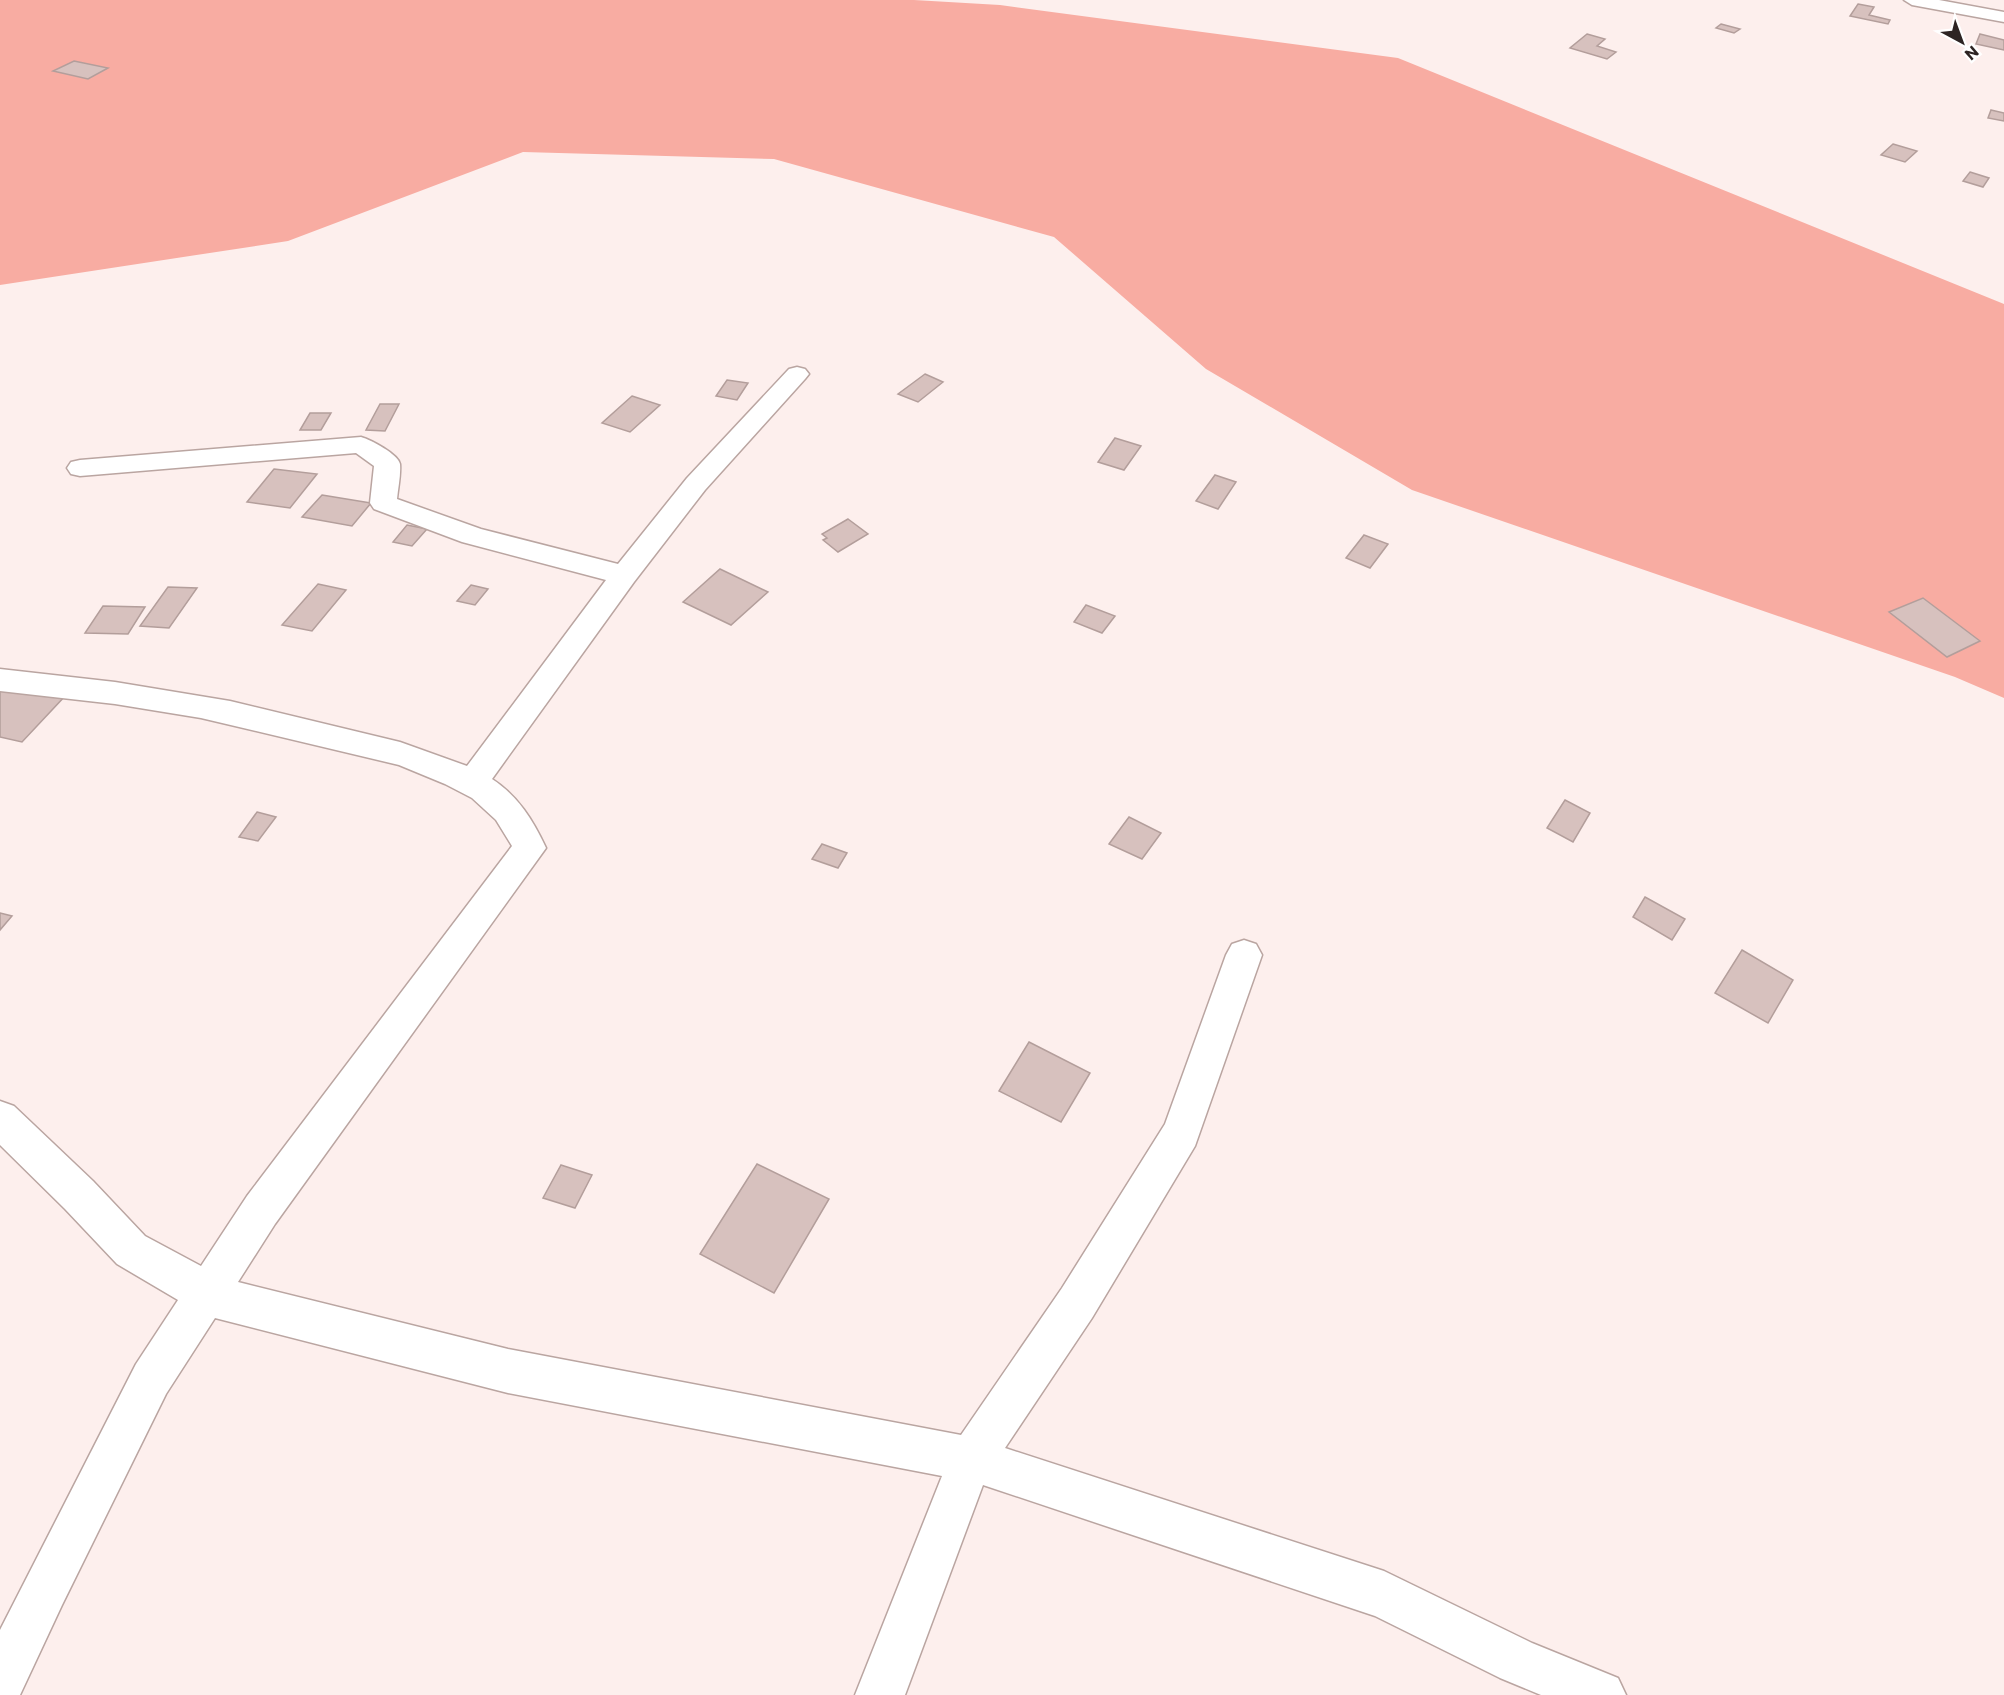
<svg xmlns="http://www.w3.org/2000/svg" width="2004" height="1695" viewBox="0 0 2004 1695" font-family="Commissioner,sans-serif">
  <rect width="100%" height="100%" fill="#fdefed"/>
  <path fill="#f8aca2" d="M 0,0 L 914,0 L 1000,5 L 1398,58 L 2004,304 L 2004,698 L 1955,677 L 1412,490 L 1206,369 L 1054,237 L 774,159 L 523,152 L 288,241 L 0,285 Z"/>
  <g fill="#d7c1be" stroke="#b39e9b" stroke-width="1.5">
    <path d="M 1858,4 L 1874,7 L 1869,15 L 1890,20 L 1888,24 L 1850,16 Z"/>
    <path d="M 1721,24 L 1740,29 L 1734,33 L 1716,28 Z"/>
    <path d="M 1587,34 L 1605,39 L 1597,46 L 1616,52 L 1607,59 L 1570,48 Z"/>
    <path d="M 1980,34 L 2004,40 L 2004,50 L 1976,44 Z"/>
    <path d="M 74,61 L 108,68 L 88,79 L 53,71 Z"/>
    <path d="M 1991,110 L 2004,113 L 2004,121 L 1988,118 Z"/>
    <path d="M 1893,144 L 1917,151 L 1905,162 L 1881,155 Z"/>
    <path d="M 1970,172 L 1989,178 L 1983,187 L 1963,181 Z"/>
    <path d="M 925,374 L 943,382 L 918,402 L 898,394 Z"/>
    <path d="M 727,380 L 748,383 L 737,400 L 716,396 Z"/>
    <path d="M 632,396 L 660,405 L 630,432 L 602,423 Z"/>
    <path d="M 380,404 L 399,404 L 385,431 L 366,430 Z"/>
    <path d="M 310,413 L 331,413 L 321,430 L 300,430 Z"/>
    <path d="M 1115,438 L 1141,446 L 1124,470 L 1098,462 Z"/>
    <path d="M 274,469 L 317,474 L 290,508 L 247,502 Z"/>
    <path d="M 1215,475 L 1236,482 L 1218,509 L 1196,501 Z"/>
    <path d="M 322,495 L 371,503 L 352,526 L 302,517 Z"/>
    <path d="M 848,519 L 868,534 L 838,552 L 823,540 L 827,538 L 822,534 Z"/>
    <path d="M 407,525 L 427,529 L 412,546 L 393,542 Z"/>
    <path d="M 1364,535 L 1388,544 L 1370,568 L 1346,558 Z"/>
    <path d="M 720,569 L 768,592 L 731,625 L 683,602 Z"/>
    <path d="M 318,584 L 346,590 L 312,631 L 282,625 Z"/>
    <path d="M 471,585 L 488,589 L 475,605 L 457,601 Z"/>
    <path d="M 168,587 L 197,588 L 169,628 L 140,626 Z"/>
    <path d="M 1923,598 L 1980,641 L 1947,657 L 1889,612 Z"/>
    <path d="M 1086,605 L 1115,616 L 1102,633 L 1074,622 Z"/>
    <path d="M 103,606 L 145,607 L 128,634 L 85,633 Z"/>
    <path d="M 0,688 L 66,695 L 22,742 L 0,737 Z"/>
    <path d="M 1565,800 L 1590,813 L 1573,842 L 1547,828 Z"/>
    <path d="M 257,812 L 276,817 L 258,841 L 239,837 Z"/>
    <path d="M 1129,817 L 1161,833 L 1142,859 L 1109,844 Z"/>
    <path d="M 822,844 L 847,853 L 838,868 L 812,859 Z"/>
    <path d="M 1645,897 L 1685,919 L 1672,940 L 1633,917 Z"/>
    <path d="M 0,913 L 12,916 L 0,930 Z"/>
    <path d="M 1742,950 L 1793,980 L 1768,1023 L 1715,993 Z"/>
    <path d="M 1029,1042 L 1090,1073 L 1061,1122 L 999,1091 Z"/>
    <path d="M 757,1164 L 829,1199 L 774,1293 L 700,1254 Z"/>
    <path d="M 561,1165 L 592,1175 L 575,1208 L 543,1198 Z"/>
  </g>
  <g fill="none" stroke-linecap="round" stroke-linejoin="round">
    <defs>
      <g id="minor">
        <path d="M 1904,0 L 1939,0 L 2004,12 L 2004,22 L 1912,5 Z"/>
        <path d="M 797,367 L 805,369 L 809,374 L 805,379 L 705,490 L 634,582 L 492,779 C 518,796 533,820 546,848 L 275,1224 L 238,1282 L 508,1349 L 961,1435 L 1062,1288 L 1165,1124 L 1226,955 L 1232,944 L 1244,940 L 1256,944 L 1262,955 L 1195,1146 L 1092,1318 L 1005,1448 L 1384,1571 L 1532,1643 L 1618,1678 L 1626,1695 L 1541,1695 L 1500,1678 L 1375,1616 L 983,1485 L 905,1695 L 855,1695 L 942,1476 L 508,1393 L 215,1318 L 166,1394 L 62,1605 L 20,1695 L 0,1695 L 0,1630 L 136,1364 L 178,1300 L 117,1264 L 65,1209 L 0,1145 L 0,1101 L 14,1106 L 93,1181 L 145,1236 L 201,1266 L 247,1196 L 512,846 L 496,820 L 472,798 L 445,784 L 399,765 L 201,718 L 115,704 L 0,691 L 0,669 L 115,682 L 230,701 L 400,742 L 467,766 L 606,580 L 462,542 L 374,509 L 370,503 L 374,466 L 356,453 L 80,476 L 71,474 L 67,468 L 71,462 L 80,460 L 361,437 C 371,440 398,454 400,464 C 401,475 398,488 397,499 L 481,529 L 618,564 L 687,478 L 789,369 Z"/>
      </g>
    </defs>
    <use href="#minor" stroke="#baa5a1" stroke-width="3"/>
    <use href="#minor" fill="#fff" fill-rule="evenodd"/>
  </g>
  <g transform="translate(1962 42) rotate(139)" stroke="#ffffff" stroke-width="4.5" paint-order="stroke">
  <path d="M0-4.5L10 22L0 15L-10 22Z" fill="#2d2423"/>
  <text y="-9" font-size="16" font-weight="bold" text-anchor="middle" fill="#2d2423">N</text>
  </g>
</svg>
